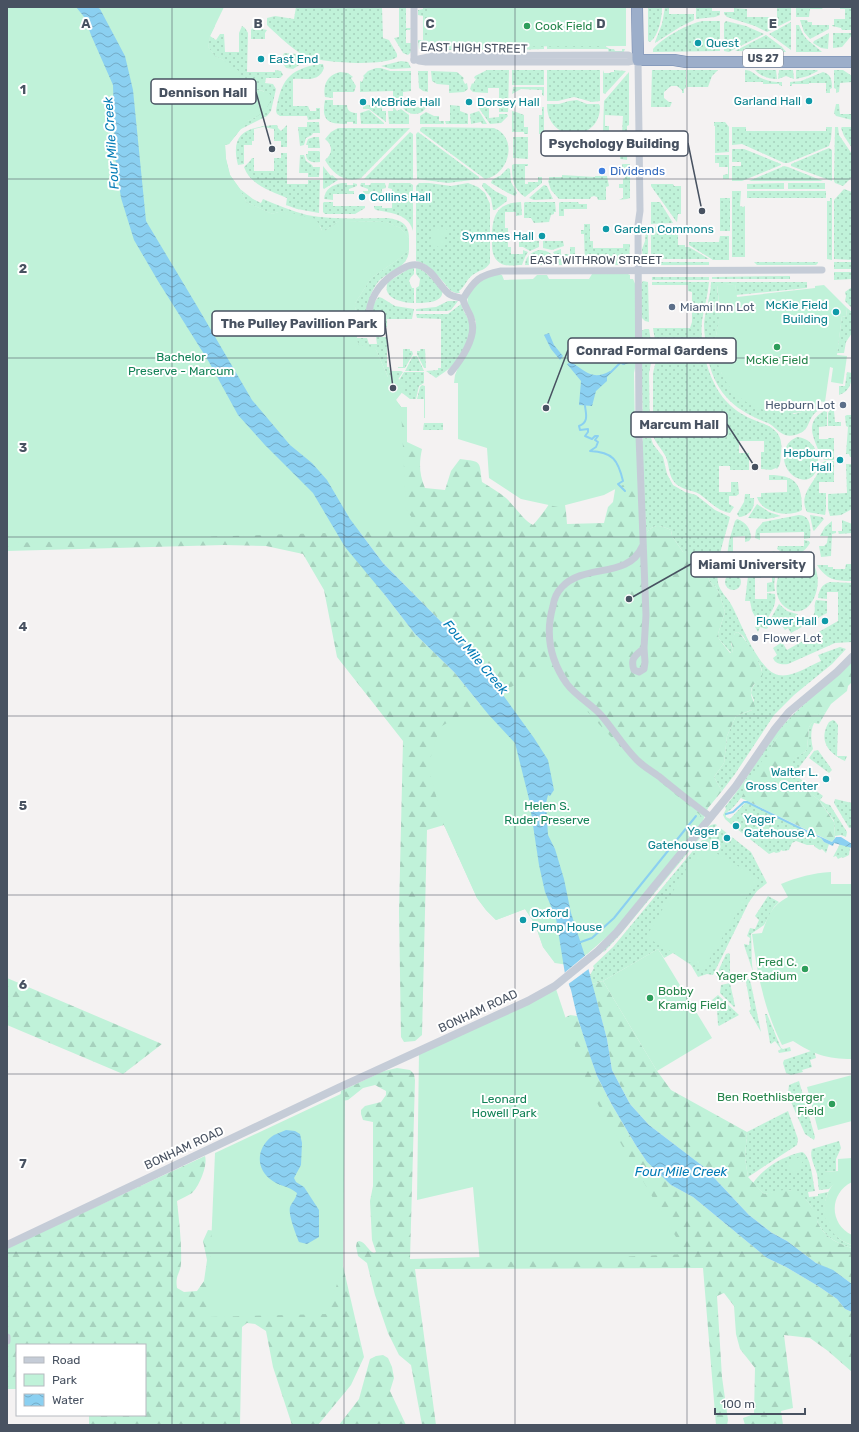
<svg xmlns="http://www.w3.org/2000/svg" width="859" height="1432" viewBox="0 0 859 1432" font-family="Rubik,sans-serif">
  <defs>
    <pattern id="grass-dots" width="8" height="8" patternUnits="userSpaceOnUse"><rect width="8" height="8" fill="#c0f2d9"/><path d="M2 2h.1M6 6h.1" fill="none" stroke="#a6d1bd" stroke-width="1.8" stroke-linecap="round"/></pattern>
    <pattern id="forest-firs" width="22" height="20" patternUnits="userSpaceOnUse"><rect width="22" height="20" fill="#c0f2d9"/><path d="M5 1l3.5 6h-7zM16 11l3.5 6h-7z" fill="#a6d1bd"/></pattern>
    <pattern id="water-waves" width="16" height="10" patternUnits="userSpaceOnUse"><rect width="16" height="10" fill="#8bd0f1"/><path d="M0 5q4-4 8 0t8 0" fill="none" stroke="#74abc7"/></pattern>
  </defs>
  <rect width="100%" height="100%" fill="#f4f2f2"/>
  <g fill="url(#grass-dots)">
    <path d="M 296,7 L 382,7 L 383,38 L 389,40 L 397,54 L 397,57 C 384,67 318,63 303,55 C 291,48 280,37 270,28 L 267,25 L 267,18 L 275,16 L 294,19 Z"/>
    <path d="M 399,7 L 406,7 L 406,28 L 411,28 L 410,30 L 406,30 L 406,43 L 411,43 L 411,52 L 408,55 L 403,53 L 394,38 L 399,37 Z"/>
    <path d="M 423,7 L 427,7 L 427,49 L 419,49 L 418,40 L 423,40 L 423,16 L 418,15 L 418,10 L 423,9 Z"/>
    <path d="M 648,7 L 662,7 C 662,18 659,35 650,42 L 648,41 Z"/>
    <path d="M 665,7 L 669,7 L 669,14 L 694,14 L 694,20 L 680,27 L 655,43 L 655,42 L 662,24 Z"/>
    <path d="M 777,7 L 791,7 L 791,20 L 767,32 L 755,26 L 727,17 L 724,14 L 724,12 L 734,12 L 734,8 L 747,9 L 747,17 L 777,17 Z"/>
    <path d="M 796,7 L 820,7 L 823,9 L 810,9 L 809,17 L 796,17 Z"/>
    <path d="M 840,7 L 852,7 L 851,30 L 842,30 L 841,28 L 832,26 L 832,25 L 834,25 L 834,19 L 845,19 L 845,9 L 840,9 Z"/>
    <path d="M 696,8 L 712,8 L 712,11 L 720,11 L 720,15 L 715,17 L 696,19 Z"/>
    <path d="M 800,20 L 807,20 L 808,22 L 812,22 L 812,25 L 829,25 L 829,29 L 810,39 L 804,32 Z"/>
    <path d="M 703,21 L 720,21 L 720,51 L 653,52 L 653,49 C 662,38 689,23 703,21 Z"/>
    <path d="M 726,21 L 746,26 L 764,34 L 729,52 L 724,51 L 724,23 Z"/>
    <path d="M 791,22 L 791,50 L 769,34 Z"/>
    <path d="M 796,25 L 799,25 C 805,42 811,41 822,52 L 796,52 Z"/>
    <path d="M 242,26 L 245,28 L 248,33 L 247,72 L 275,72 L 275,70 L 281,71 L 283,75 L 280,78 L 266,78 L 265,83 L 273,84 L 276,89 L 271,111 L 267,116 L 239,130 L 247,121 L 256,117 L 264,91 C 253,90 246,89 239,81 L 239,76 L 223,60 L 215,56 L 208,47 L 210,36 L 216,40 L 220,34 L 224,34 L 225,52 L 239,52 L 239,33 Z"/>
    <path d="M 253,27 L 267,30 L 265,33 L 265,39 L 251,39 L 251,30 Z"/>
    <path d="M 829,33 L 828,49 L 821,48 L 813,43 L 814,41 Z"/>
    <path d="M 833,33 L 851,33 L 852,35 L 842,47 L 833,48 Z"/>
    <path d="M 766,35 L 782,47 L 786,52 L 735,51 Z"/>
    <path d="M 603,45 L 610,49 L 614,49 L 615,51 L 622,51 L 622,49 L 625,49 L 623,54 L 609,54 L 608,49 L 547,49 L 547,46 Z"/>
    <path d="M 509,46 L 509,49 L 507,50 L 433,50 L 434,47 Z"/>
    <path d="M 511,46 L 544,46 L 544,49 L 513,50 L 511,49 Z"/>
    <path d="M 284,53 L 297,54 L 304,58 L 304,62 L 293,69 L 286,68 L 281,61 Z"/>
    <path d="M 401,61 L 408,62 L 411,68 L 391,69 L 381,66 Z"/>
    <path d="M 318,64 L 323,64 L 324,68 C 319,83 305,78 293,79 L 293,106 L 308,106 L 310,111 L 316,111 L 316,108 L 320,108 L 320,119 L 308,120 L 307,116 L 280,116 L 277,114 L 276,111 C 281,81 288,70 318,64 Z"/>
    <path d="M 376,68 L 381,68 L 390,71 L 411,71 L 411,91 L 403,92 L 403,99 L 401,101 L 393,100 L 393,91 L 360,92 L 360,81 L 362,82 L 364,77 L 363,76 L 368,71 Z"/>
    <path d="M 487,70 L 509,70 L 508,112 L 499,112 L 499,88 L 488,88 L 488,93 L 473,92 L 470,89 L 472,83 L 473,84 L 476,79 L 474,78 L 475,76 Z"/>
    <rect x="512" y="70" width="32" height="15"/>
    <path d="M 547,70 L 600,70 L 600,101 L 592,102 L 574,97 L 558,101 L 547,101 Z"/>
    <path d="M 603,70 L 604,73 L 610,73 L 611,72 L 614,72 L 614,70 L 626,71 L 605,94 L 603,93 Z"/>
    <path d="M 652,70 L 686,70 L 686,88 L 684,89 L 684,93 L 682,93 L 682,90 L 677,86 L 671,86 L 664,92 L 664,98 L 669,102 L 672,102 L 670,107 L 651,107 Z"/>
    <path d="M 687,70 L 718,70 L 712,76 L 708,87 L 687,87 Z"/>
    <path d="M 745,70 C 752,70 754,74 759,77 C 767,81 774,82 782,82 L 782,86 L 779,85 L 779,84 L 763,84 L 763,82 L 745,82 Z"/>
    <path d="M 755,70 L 776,70 L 777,79 C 769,79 760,76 755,70 Z"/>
    <path d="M 779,70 L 793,70 L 794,79 L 786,76 L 778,79 Z"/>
    <path d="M 796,70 L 817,70 L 818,71 L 808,76 L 796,79 Z"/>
    <path d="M 834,70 L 843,70 L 852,76 L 852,82 L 840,83 L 839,92 L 836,93 L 836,89 L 834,88 Z"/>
    <path d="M 418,71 L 428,71 L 428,92 L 423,91 L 419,88 Z"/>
    <path d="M 431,71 L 457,72 L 464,78 L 463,80 L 465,84 L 467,83 L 468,89 L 464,92 L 449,93 L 449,85 L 437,84 L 432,81 Z"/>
    <path d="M 340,72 L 348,73 L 353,77 L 351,78 L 356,86 L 354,92 L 333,92 L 333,98 L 325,97 C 323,85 327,75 340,72 Z"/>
    <path d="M 629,72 L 629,125 L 627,126 L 627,134 L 622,134 L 623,116 L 605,115 L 605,126 L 609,126 L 609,134 L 604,134 L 603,132 L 604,101 Z"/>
    <path d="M 823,72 C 831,74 832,80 832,88 L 830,89 L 830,93 L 826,93 L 826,83 L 809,83 L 809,84 L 792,84 L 792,86 L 790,86 L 790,82 L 801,81 Z"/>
    <path d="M 544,87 L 544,96 L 542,95 L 542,90 L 521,89 L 512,94 L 513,87 Z"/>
    <path d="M 325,100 L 333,100 L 333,105 L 347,105 C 347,111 351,113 357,113 L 357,124 L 353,124 L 353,122 L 347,122 L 347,124 C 328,124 321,121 325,100 Z"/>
    <path d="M 577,100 L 587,104 L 599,104 L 600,106 C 601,143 546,144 547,104 L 559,104 L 569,101 Z"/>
    <path d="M 424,103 L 428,103 C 425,115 411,118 403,108 L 423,107 Z"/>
    <path d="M 836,104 L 839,104 L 840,114 L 852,114 L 852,120 L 836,116 L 834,113 Z"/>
    <path d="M 363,105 L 382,105 L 382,111 L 386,111 L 386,122 L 369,109 L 363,109 Z"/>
    <path d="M 450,105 L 460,106 L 460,111 L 468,114 L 468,124 L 446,124 L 445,121 L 450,121 Z"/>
    <path d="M 393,106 L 397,111 L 401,109 L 409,115 L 409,124 L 389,124 L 388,111 L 393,111 Z"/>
    <path d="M 476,106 L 489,106 L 489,118 L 499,117 L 499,114 L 507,114 L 508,116 L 501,123 L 490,124 L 478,107 L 476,107 Z"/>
    <path d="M 542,107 L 544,107 L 544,131 L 543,132 L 542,134 L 539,134 L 539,115 L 542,115 Z"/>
    <path d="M 369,110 L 384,123 L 384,124 L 361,124 L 360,113 Z"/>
    <path d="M 479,111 L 487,124 L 482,124 L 481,122 L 471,124 L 470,114 Z"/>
    <path d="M 512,111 L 516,112 L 524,115 L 524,127 L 528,127 L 528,134 L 524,134 L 524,132 L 512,132 Z"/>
    <path d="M 426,112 L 434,116 L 439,116 L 439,121 L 444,121 L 444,124 L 420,124 L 420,116 Z"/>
    <path d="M 307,122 L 319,122 L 320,133 L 313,133 L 312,135 L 306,138 L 304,145 L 300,146 L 298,127 L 307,127 Z"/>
    <path d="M 714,122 L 725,122 L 729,127 L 729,152 L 715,153 L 715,126 L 714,126 Z"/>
    <path d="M 273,125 L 277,125 L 278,128 L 281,131 L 287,125 L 287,147 L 281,147 L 281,141 L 274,141 L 274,129 L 263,127 L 254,129 L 254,141 L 252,141 L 252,145 L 244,145 L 244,164 L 238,165 C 230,134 245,128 273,125 Z"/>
    <path d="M 422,127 L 494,128 C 519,138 509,175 485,179 L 420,131 L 420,129 Z"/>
    <path d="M 732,127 L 746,127 L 746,131 L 826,131 L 826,127 L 832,127 L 831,139 L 829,146 L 788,163 L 784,163 L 742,144 L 732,145 Z"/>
    <path d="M 835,127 L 838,127 L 839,135 L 852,154 L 852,177 L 843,186 L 835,183 L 834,181 Z"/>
    <path d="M 842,127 L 852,127 L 852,148 L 844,136 L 841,128 Z"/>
    <path d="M 338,128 L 410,128 L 361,178 C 345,184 332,173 325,160 C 333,154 333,145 325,139 L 331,132 Z"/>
    <path d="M 410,132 L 413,134 L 413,179 L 410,180 L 364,179 Z"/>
    <path d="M 418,132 L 479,177 L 479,179 L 448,183 L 417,179 L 416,134 Z"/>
    <path d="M 319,137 L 320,148 L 308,148 L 308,145 L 306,145 L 308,139 L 314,137 Z"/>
    <path d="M 513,137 L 528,137 L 528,159 L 513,158 Z"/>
    <path d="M 620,137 L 628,138 L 627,160 L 620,159 Z"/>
    <path d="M 829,148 L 832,150 L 832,181 L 791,166 L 791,164 Z"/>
    <path d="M 732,149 L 744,149 L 781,164 L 781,165 L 742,181 L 732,181 L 732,166 L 741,166 L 741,162 L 732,162 Z"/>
    <path d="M 308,151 L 319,151 L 320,152 L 320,162 C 313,163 306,162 306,154 L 308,154 Z"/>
    <path d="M 281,153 L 287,153 L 287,184 L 308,184 L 308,180 L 320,180 L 319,213 L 297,209 L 286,205 L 287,198 C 271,191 250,185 244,167 L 250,161 L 252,158 L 254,158 L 254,171 L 274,171 L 274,158 L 281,158 Z"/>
    <path d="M 300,155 L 304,155 L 306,161 L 312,165 L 313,167 L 320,167 L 319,177 L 308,177 L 308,173 L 299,173 Z"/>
    <path d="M 715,155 L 729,155 L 729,179 L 723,179 L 723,175 L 728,174 L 728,167 L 719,167 L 719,163 L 715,163 Z"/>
    <path d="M 514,164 L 528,164 L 528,166 L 525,166 L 525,184 L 528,184 L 528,182 L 538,182 L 538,177 L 542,177 L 542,183 L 525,197 C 513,189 512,179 512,165 Z"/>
    <path d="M 622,164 L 630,164 L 630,198 L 627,199 L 619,200 L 623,198 L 623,188 L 619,188 L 619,184 L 623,184 L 623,179 L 625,178 L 625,174 L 623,174 Z"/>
    <path d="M 323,166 L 331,176 L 332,175 L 338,180 L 324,189 L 323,188 Z"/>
    <path d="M 784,166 L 788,167 L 823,181 L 749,181 Z"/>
    <path d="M 508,168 L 510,169 L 511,182 L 517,193 L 515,196 L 508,193 L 491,183 L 492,180 L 499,176 L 500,176 Z"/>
    <path d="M 562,175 L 595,177 L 595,176 L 607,176 L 609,186 L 606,187 L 606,200 L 598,200 L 597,197 L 594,196 L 591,197 L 590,199 L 559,199 L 551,190 L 548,181 L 549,180 L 549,177 L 562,177 Z"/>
    <path d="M 342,183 L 347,183 L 347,185 L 353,185 L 353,183 L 357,184 L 357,186 L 349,189 L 349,191 L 354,191 L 354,194 L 333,194 L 333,200 L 324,199 C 325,189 332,185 342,183 Z"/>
    <path d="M 361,183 L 365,183 L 365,185 L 370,185 L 371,183 L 385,183 L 386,188 L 382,189 L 382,194 L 363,194 L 363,191 L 368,191 L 368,189 L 360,186 Z"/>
    <path d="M 389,183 L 410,183 L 413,185 L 413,231 C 409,214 391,213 376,210 L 374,208 L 374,206 L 382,206 L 382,208 L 392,208 L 392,189 L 388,188 Z"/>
    <path d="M 429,183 L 451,186 L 468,183 L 478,187 L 485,193 L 490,204 L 490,263 C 486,270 480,270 474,274 C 467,278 465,287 459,291 L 460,293 L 456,293 L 451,291 C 442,281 431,264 416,261 L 416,186 L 419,183 Z"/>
    <path d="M 483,183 L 485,183 L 495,191 L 507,197 L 507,201 L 495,210 L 493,210 L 491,198 L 482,186 Z"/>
    <path d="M 784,183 L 784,189 L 747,189 L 747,184 Z"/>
    <rect x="788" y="183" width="37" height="6"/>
    <path d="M 651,184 L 673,184 L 674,186 L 681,186 L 681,214 L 678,214 L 677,222 L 676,221 L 651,186 Z"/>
    <path d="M 544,185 L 547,186 L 553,199 L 534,200 L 529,198 Z"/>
    <path d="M 240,189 L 253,199 L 261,203 L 263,199 C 277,205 292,211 307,215 C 333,220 361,218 388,218 C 401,220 409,224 409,238 L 400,228 L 386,222 L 339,221 L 325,231 L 322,231 L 320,226 L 283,211 L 272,214 L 246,202 Z"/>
    <path d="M 844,189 L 852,192 L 852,260 L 834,259 L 834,200 Z"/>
    <path d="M 732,191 L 741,191 L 740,206 L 743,207 L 745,206 L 745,257 L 732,257 Z"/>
    <rect x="747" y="191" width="79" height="7"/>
    <rect x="720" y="198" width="10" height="33"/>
    <path d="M 830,198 L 832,198 L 832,260 L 827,259 L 827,201 L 830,201 Z"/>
    <path d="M 324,202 L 333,202 L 333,206 L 365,206 L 365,208 L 355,214 L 325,214 L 323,212 L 323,203 Z"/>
    <path d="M 521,202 L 522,215 L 516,216 L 516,212 L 505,212 L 505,228 L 508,228 L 508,247 L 511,247 L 511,254 L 523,254 L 523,250 L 528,252 L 525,257 L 522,265 C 515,265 506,267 500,263 C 492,258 492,249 492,241 C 492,219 494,203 521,202 Z"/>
    <path d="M 525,202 L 555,202 L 556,212 L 554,212 L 554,214 L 551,215 L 549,222 L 534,223 L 531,218 L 524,218 L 524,203 Z"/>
    <path d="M 560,202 L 578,202 L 579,204 L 587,204 L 587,209 L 564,209 L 564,216 L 559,216 L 559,203 Z"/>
    <path d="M 651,202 L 660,202 L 673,223 L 651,224 Z"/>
    <path d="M 584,224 L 590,224 L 590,241 L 593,241 L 593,248 L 623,248 L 623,244 L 630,244 L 629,262 L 624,265 L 585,265 L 584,234 L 581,234 L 581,230 L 584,230 Z"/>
    <path d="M 646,227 L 648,227 L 648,259 L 643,259 L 642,249 L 645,241 Z"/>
    <path d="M 651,227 L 678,227 L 678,245 L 685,245 L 685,247 L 689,247 L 709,259 L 651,259 Z"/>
    <path d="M 720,236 L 729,236 L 729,260 L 713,260 L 689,245 L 689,242 L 719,242 Z"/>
    <path d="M 519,241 L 539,241 L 539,247 L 530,251 L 523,247 L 519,247 Z"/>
    <path d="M 543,241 L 563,241 L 564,246 L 552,250 L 543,248 Z"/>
    <path d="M 570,247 L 575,247 L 575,265 L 559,265 L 558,260 L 553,252 L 561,249 L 561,254 L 570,254 Z"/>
    <path d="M 409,250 C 408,269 390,269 378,282 C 371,291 369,300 366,311 L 360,311 L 360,325 L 363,326 L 363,329 L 357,331 L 357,338 L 367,338 L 369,344 L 377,344 L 376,337 L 387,337 L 387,367 L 389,367 L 390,371 L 401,371 L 403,372 L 397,381 L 388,377 L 376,350 L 368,347 L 358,345 L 356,338 L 355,303 L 371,278 L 397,260 Z"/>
    <path d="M 539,250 C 548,250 556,255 556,265 L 525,265 C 525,257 531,252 539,250 Z"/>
    <rect x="652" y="262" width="57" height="3"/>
    <path d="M 754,262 L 818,262 L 818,263 L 816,265 L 757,265 Z"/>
    <rect x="834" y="262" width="18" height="7"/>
    <path d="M 414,267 L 414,274 L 411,277 L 409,281 L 412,288 L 414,288 L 414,303 C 402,303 381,298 388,282 L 410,268 Z"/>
    <path d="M 416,267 L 425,272 L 442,290 C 445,303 424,303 416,303 L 416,288 L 419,286 L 420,279 L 416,274 Z"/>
    <path d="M 834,272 L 852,272 L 852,279 L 834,280 Z"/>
    <path d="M 790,276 L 790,279 L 712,279 L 712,277 Z"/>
    <rect x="652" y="277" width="57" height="3"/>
    <path d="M 643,281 L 648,282 L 649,322 L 645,321 L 641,317 L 641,284 Z"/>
    <path d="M 652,282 L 709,282 C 708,295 704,308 702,321 C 700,340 705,365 714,383 C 720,396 730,407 742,414 C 759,425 785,424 781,452 C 780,459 782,463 777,469 L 776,468 L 771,470 L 761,469 L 761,452 L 764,452 L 764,441 L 739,441 L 739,453 L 749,453 L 749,470 L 730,470 L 730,466 L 719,466 L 719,492 L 731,492 L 731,482 L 738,482 L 739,494 L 736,496 L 729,496 L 729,504 L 734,507 L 730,513 C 718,511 711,503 702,496 C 695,490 686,491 679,486 C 668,479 670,467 666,457 C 662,449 656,444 653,436 L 653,376 C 653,368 657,362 657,354 C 657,345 654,337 653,328 L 690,328 L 692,322 L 692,292 L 688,291 L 688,285 L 652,285 Z"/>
    <path d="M 711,282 L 807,282 L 807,288 L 736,295 L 735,284 L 717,286 L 720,315 L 715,341 L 716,355 L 722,374 L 794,414 L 815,409 L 816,407 L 821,408 C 819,410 816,412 814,414 C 806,424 810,431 795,435 C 791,436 786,436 783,434 C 777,431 774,426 768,423 C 733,410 714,392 707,354 C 706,344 704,334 704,324 C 705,310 711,296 711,282 Z"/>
    <path d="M 852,287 L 852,308 L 845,301 L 846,296 L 845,292 Z"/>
    <path d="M 379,297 L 382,298 L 395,306 L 414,309 L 412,319 L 387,319 L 387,327 L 384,327 L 384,330 L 374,329 C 370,321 371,303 379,297 Z"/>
    <path d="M 448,301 L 458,301 L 451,310 L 447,311 L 416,311 L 416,309 L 436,307 Z"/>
    <path d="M 461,304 C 463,312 470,319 470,327 C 470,339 460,359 451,367 C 447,371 441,374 436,378 L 426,371 L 438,370 L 438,368 L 441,368 L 441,319 L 417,318 L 416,314 L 448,314 Z"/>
    <path d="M 847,308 L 852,312 L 852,333 L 846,342 L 844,353 L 837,353 L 842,316 L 846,317 Z"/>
    <path d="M 645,329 L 649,329 L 653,354 L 649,373 L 650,435 L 643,435 L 641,331 Z"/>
    <path d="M 403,349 L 410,349 L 410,351 L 412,351 L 413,354 L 405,368 L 398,368 L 398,367 L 403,367 Z"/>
    <path d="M 420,349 L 425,349 L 426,368 L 424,368 L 417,354 L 417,351 L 420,351 Z"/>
    <path d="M 413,356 L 417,356 L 424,371 L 405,371 Z"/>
    <path d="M 404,372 L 424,372 L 424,383 L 419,386 L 416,399 L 410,399 L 397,389 L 398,382 Z"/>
    <path d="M 847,372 L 852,373 C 852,383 849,392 839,395 L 839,386 L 845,386 Z"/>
    <path d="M 422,385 L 425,386 L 425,418 L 424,418 L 424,399 L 417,399 L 420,387 Z"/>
    <path d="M 830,410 L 834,411 L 835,422 L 841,422 L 841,426 L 828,426 L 828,413 Z"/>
    <path d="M 824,411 L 827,412 L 827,426 L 819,427 L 819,439 L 828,439 L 828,438 L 834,438 L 834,460 L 825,460 L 821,458 C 816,440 802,424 824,411 Z"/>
    <path d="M 847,415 L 852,415 L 852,457 L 850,457 L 849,454 L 846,454 L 848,427 L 846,426 L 845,416 Z"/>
    <path d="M 424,423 L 443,423 L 443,430 L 423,430 Z"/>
    <path d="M 797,437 C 809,438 818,448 818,460 C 818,495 777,478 785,450 C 787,443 791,440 797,437 Z"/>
    <path d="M 643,438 L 651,438 L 653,444 L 663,457 L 667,474 L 673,485 L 685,492 L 696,495 L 715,510 L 730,517 C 725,538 715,561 718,583 C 720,592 728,598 732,606 C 741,623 759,671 778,675 C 793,678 808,666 821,661 L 818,655 L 840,647 L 846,649 L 832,664 L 794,695 L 774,715 L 735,774 L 722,791 L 714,777 L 724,763 L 727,736 L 736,716 L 752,710 L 754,700 L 751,693 L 752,688 L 756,682 L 761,679 L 762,670 L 759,663 L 743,636 L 738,632 L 735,633 L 731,644 L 733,649 L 732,653 L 731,653 L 719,639 L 718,634 L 725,612 L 720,595 L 716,587 L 710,582 L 706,572 L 700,565 L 697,558 L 683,552 L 672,536 L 671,530 C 661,525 653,523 646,534 L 642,444 Z"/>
    <path d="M 825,461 L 834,461 L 834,482 L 819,482 L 819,493 L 826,493 L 826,509 L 825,515 L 807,512 C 797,493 818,481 821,464 Z"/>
    <path d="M 846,464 L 852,464 L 852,509 L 841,515 L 830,516 L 828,509 L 828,494 L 847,493 Z"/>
    <path d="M 769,475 C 796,475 802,484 802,510 C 790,518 761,513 757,497 L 761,497 L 761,493 L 787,492 L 787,480 L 769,480 Z"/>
    <path d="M 745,494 L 750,494 L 750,498 L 754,498 C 755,508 750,516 739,517 L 737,514 L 744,502 Z"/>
    <path d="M 757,504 L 769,512 L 781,516 L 767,519 L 748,518 Z"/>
    <path d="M 799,515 C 811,515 811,529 810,538 L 804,539 L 804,532 L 760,533 L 760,540 L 755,538 L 756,530 L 763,522 Z"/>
    <path d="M 810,515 L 822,517 L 824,519 L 814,531 L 813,530 Z"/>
    <path d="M 737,519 C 746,522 751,529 751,538 L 749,541 L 745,542 L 745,536 L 733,537 L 733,561 L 745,561 L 745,557 L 755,557 L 755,560 L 750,564 L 733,564 L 732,570 L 725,572 L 729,541 L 735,521 Z"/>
    <path d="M 842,520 L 852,524 L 852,533 L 839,534 L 838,531 L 842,531 Z"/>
    <path d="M 832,521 L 832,531 L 836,531 L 836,533 L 832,534 L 831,556 L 821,557 L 819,546 L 824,546 L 827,543 L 828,536 L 820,536 L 825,527 Z"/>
    <path d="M 804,540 L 809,541 L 810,543 C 802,557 789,558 777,549 L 778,546 L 804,546 Z"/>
    <path d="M 774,551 C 783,560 778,567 775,578 C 774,582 774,587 775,591 L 767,592 L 767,583 L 772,582 L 772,552 Z"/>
    <path d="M 794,558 C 833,552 819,625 788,609 C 769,599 775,566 794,558 Z"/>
    <path d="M 758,560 L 760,560 L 761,578 L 755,578 L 755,599 L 767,599 L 767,593 L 775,594 C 778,610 764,615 768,628 L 766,629 L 760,627 L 758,632 L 755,627 L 759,624 L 752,611 L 750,601 L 745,601 L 748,576 L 755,576 L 754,570 L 750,570 L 750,568 Z"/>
    <path d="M 846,564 L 852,564 L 852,581 C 835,581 827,580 817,565 L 828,565 L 828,567 L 833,567 L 833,569 L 845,569 Z"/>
    <circle cx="733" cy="582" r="8"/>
    <path d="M 830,582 L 852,583 L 852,642 L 835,643 L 788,664 C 782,665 775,664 773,658 L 777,655 L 773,648 L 782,642 L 787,650 L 838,621 L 838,592 L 827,592 L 827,599 L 818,598 C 819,590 822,584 830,582 Z"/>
    <path d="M 816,600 L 827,601 L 827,613 L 814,620 L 812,617 C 817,612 813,606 816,600 Z"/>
    <path d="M 779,604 L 787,611 L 797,614 L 801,618 L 805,620 L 807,620 L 809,623 L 791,633 L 788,628 L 785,630 L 779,621 L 769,626 L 770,620 Z"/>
    <path d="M 841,672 C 819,693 795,713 777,738 C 763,757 744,803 726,813 L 726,817 L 730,819 L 745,803 L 750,803 L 811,834 L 821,838 L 824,842 L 829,844 L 826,853 L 822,849 L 820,850 L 815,847 L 814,845 L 807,845 L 796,841 L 792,843 L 789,850 L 783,851 L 781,850 L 780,852 L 776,853 L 774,852 L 769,854 L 737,829 L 739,825 L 736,822 L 733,826 L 725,819 L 723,815 L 726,809 L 725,807 C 745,783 759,756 778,731 C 796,709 820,691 841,672 Z"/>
    <path d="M 826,712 L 819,724 L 814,723 C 810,732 811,740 813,749 L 794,774 L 823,796 L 820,800 L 826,804 L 830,805 L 847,832 L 846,837 L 841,835 L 835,836 L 834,821 L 819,800 L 794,781 L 790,773 L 790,767 L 792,759 L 805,752 L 807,749 L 809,727 L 818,714 Z"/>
    <path d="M 833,720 L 835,721 L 838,725 L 837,756 L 847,756 L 845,761 C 828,753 818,740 829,722 Z"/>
    <path d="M 818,750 C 822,757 828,763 832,770 L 829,773 L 809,758 L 814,751 Z"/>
    <path d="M 835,799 L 852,803 L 852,828 L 849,828 L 834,803 Z"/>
    <path d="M 715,824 L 717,825 L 709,833 L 701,837 L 619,936 L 604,952 L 603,951 L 706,828 L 711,825 Z"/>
    <path d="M 719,827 L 751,852 L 767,883 L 757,891 L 749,902 L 713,975 L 707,974 L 698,977 L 691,965 L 673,953 L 664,958 L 658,949 L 603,981 L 592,984 L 590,975 L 594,968 L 593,966 L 613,947 L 701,841 L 714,833 Z"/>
    <path d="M 840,844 L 850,847 L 849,855 L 843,858 L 842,857 L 838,859 L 836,856 L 833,857 Z"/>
    <path d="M 768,896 L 779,902 L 774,907 L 764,925 L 751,934 C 752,947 751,959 753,972 L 744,945 L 744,944 L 749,945 L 750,938 L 747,936 L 750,928 L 755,929 L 759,920 L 755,916 Z"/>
    <path d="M 729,953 L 730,955 L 730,980 L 720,982 L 716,976 L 726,954 Z"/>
    <path d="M 747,979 L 749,979 L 751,984 L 761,1032 L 749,1011 L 751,1009 L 746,982 L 742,982 L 741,980 Z"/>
    <path d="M 730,983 L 735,1006 L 734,1007 L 720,993 L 721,985 Z"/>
    <path d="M 718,995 L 739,1015 L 719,1026 L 718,1025 L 717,1009 L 712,1000 Z"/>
    <path d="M 765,1014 L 767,1014 L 781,1048 L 783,1049 L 790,1047 L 791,1051 L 779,1053 L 778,1051 L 781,1049 L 775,1041 L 771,1044 L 770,1043 Z"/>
    <path d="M 814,1050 L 816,1058 L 810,1060 L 812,1067 L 802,1070 L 803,1072 L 791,1075 L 786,1073 L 783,1063 L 784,1060 Z"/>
    <path d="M 799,1081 L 815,1137 L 814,1140 L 805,1134 L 791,1102 L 788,1093 L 789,1085 Z"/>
    <path d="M 788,1111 L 798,1139 L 797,1145 L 748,1177 L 745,1158 L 747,1132 Z"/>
    <path d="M 839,1141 L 841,1148 L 836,1159 L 836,1171 L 824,1172 L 835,1183 L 829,1189 L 819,1190 C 818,1185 818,1179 817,1174 C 815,1166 809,1157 812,1149 Z"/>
    <path d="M 802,1152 C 811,1155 813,1182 815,1191 L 808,1192 L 809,1197 L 818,1196 L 818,1194 L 828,1192 C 819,1215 829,1237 852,1245 L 852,1248 C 839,1244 826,1238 819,1225 C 815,1216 813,1207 806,1200 C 802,1196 795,1193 790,1190 L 764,1194 L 753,1183 C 764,1167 784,1156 802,1152 Z"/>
  </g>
  <g fill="url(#forest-firs)">
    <path d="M 7,7 L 313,493 L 384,594 L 415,634 L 454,672 L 488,714 L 555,963 L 543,947 L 535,924 L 525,909 L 496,920 L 486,910 L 477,898 L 444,825 L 427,830 L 422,1035 L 415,1041 L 404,1042 L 401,1037 L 399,912 L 403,741 L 337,657 L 324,590 L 303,554 L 266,546 L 224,545 L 7,551 Z"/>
    <path d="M 206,7 L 215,26 L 210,36 L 208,47 L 215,56 L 223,60 L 240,72 L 239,81 C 250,93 257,88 270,94 L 270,102 L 265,111 L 256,117 L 247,121 L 229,144 L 225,145 L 226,159 L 230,175 L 240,189 L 246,202 L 272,214 L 283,211 L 316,219 L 322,231 L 325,231 L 339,221 L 386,222 L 400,228 L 409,238 L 409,250 L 397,260 L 371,278 L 355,303 L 356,338 L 359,345 L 372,347 L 376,350 L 396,400 L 401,407 L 407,407 L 407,442 L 422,449 C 419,463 419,474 425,488 L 445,490 L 451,471 L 460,459 C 482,462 479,460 482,482 C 490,487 499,492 506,498 C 515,506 522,519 533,525 C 545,512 553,498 562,484 L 566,512 L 567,524 L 604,523 L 608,507 L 613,502 L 616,484 L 637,458 L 646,534 C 653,523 661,525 671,530 L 672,536 L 683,552 L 691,553 L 697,558 L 700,565 L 706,572 L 710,582 L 716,587 L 720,595 L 725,612 L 718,634 L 719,639 L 730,653 L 732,653 L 733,649 L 731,641 L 735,633 L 738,632 C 745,638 765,667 762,677 C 761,682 753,681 751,691 C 750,698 756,702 754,709 L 736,716 L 727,736 L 724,763 L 714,777 L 722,791 L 708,808 L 702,823 L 534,738 L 474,655 L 383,563 L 350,519 L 197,306 Z"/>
    <path d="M 852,662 L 852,682 L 848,686 L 847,691 L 831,704 L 826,712 L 818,715 L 809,727 L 807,749 L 805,752 L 793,759 L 790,767 L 790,773 L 794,780 L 819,800 L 834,822 L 835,838 L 832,842 L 741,798 C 755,773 769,747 787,724 C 806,701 831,683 852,662 Z"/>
    <path d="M 7,978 L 162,1044 L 123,1074 L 7,1025 Z"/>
    <path d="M 603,981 L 657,1071 L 671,1090 L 747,1132 L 745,1158 L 748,1177 L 764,1194 C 773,1192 785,1188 795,1191 C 802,1193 812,1206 815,1213 C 817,1217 817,1222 819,1225 C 826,1238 839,1244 852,1248 L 852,1284 L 837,1273 L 816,1263 L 787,1241 L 772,1233 L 749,1215 L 704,1167 L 649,1125 L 630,1104 L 612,1070 L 607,1039 L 592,984 Z"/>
    <path d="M 570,1015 L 577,1016 L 597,1076 L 612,1105 L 635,1144 L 647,1162 L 671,1185 L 693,1197 L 767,1258 L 786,1267 L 818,1286 L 837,1299 L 845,1309 L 852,1312 L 852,1372 L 828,1351 L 810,1338 L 784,1335 L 793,1408 L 781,1411 L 783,1425 L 745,1425 L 743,1418 L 754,1414 L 755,1368 L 740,1349 L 736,1334 L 734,1306 L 724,1293 L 717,1296 L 722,1377 L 728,1420 L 727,1425 L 716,1425 L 703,1268 L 415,1269 L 436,1425 L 422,1425 L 411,1365 L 399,1355 L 388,1333 L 375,1295 L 367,1263 L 358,1256 L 356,1246 L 357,1242 L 359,1241 C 366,1242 368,1251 374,1253 L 376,1252 L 372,1240 L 370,1201 L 373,1186 L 373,1122 L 363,1120 L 361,1114 L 361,1110 L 365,1106 L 381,1102 L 386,1095 L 386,1091 L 375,1085 L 363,1088 L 348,1100 L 342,1101 L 340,1098 L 341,1091 L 384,1071 L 397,1068 L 410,1070 L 414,1074 L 415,1080 L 410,1259 L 484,1257 L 582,1087 L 561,1020 Z"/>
    <path d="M 205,1156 C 208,1165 199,1187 192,1193 C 188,1196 182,1198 177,1201 C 179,1221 182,1243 181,1264 C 180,1274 175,1275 177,1288 L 184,1292 L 197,1291 L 204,1281 L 207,1260 L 203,1241 L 208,1230 L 216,1231 L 322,1303 L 343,1266 L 364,1357 L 351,1385 L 318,1425 L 292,1425 L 273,1367 L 266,1331 L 255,1324 L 247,1323 L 242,1327 L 240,1425 L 89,1425 L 89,1415 L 145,1415 L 145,1345 L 17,1345 L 17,1389 L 7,1389 L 7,1248 Z"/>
    <path d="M 383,1355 L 388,1358 L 392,1367 L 394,1378 L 390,1391 L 406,1425 L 339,1425 L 359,1399 L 370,1359 L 376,1356 Z"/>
  </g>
  <g fill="#c0f2d9">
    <path d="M 7,7 L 224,7 L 210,36 L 208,47 L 215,56 L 223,60 L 240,72 L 239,81 C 250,93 257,88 270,94 L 270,102 L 265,111 L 256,117 L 247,121 L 229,144 L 225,145 L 226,159 L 230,175 L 240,189 L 246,202 L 272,214 L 283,211 L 316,219 L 322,231 L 325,231 L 339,221 L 386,222 L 400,228 L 409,238 L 409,250 L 397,260 L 371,278 L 355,303 L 356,338 L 359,345 L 372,347 L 376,350 L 388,377 L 394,376 L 404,383 L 404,390 L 396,400 L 401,407 L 406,509 L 420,530 L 7,543 Z"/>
    <path d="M 427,7 L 626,7 L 626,46 L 427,47 Z"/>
    <path d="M 436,225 L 448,230 L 441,248 L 429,243 Z"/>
    <path d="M 592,274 L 628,274 L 630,275 L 630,279 L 633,279 L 636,286 L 636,363 L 634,373 L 635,433 L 637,435 L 638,477 L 604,495 L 558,507 L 521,499 L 489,478 L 487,448 L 458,439 L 458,383 L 454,383 L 455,375 L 476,325 C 476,317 470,312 468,305 C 464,288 488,273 502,275 L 504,280 L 533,279 L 537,275 L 547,275 L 549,279 L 589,279 Z"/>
    <path d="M 735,284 L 737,297 L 815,288 L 815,286 L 824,285 L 847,308 L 846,317 L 842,316 L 837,355 L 847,356 L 843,384 L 831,382 L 833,368 L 830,367 L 825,402 L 817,401 L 816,409 C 771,422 726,405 716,356 C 713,342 718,329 719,316 C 720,306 718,295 717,285 Z"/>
    <path d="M 550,665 L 570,693 L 627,754 L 700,815 L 702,823 L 618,927 L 585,956 L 568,965 L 555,963 L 543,947 L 535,924 L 525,909 L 496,920 L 486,910 L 477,898 L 444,825 L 428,766 L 440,727 Z"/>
    <path d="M 701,844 L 758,878 L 703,970 L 646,937 Z"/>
    <path d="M 831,872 L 831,884 L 852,884 L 852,1059 C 827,1059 813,1054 793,1041 L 782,1045 C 764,1009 757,973 752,934 L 762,933 C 768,916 771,906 788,897 L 781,884 C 798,877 813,873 831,872 Z"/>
    <path d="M 658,949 L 712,1038 L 657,1071 L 603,981 Z"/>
    <path d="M 555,986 L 590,1091 L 686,1254 L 480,1263 L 473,1187 L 417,1200 L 419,1052 Z"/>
    <path d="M 852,1075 L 852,1121 L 818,1130 L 807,1087 Z"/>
    <path d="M 345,1092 L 343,1266 L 327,1314 L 208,1317 L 215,1153 Z"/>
    <path d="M 803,1155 L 806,1157 L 794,1174 L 790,1171 L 785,1165 Z"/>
    <path d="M 852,1158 L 852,1182 C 829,1193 829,1224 852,1235 L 852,1245 C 823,1235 816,1206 834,1183 L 824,1182 L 824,1172 L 838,1171 L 838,1159 Z"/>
  </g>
  <g fill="url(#water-waves)">
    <path d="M 76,7 L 97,7 L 100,9 L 125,56 L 133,90 L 146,221 L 197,306 L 252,400 L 290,445 L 312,463 L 327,480 L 350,519 L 383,563 L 474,655 L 534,738 L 548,760 L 554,790 L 550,796 L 548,795 L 546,803 L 548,835 L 555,849 L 564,879 L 571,913 L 585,956 L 607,1039 L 612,1070 L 630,1104 L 649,1125 L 704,1167 L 749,1215 L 772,1233 L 787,1241 L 816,1263 L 833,1270 L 852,1284 L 852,1312 L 845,1309 L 837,1299 L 818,1286 L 786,1267 L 767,1258 L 693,1197 L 671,1185 L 647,1162 L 635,1144 L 612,1105 L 597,1076 L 590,1056 L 577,1016 L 571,990 L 565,974 L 556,918 L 545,892 L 539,865 L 529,799 L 515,743 L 488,714 L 454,672 L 415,634 L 384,594 L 345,547 L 313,493 L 264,444 L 238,415 L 209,362 L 158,281 L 134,240 L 121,198 L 115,157 L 113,85 L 91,35 L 85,18 Z"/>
    <path d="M 549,333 L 554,345 L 563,356 L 560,360 L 551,349 L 544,335 Z"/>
    <path d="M 624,346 L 633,348 L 629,363 L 623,365 L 616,361 Z"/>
    <path d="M 571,362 C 586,371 592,381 610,371 L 612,372 L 607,377 L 607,381 L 596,391 L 592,406 L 579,405 L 581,381 L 567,364 Z"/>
    <path d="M 810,832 L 832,842 L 836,837 L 841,837 L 852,844 L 852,848 L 834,843 L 833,846 L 824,842 L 821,838 L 811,834 Z"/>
    <path d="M 286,1130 L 295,1131 L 300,1134 L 302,1143 L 301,1165 L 294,1178 L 296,1182 L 304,1187 L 319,1210 L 319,1237 L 307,1244 L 299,1242 C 296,1234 288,1215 290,1207 C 292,1202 296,1199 297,1193 C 289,1186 278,1186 270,1179 C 254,1166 258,1145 274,1135 C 278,1133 282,1132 286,1130 Z"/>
  </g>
  <path fill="#f4f2f2" d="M 587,954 L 590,968 L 567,985 L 563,974 Z"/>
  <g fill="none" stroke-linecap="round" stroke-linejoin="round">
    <g stroke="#8bd0f1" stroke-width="2">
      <path d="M 611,372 L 620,363"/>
      <path d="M 585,406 C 586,414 589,422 579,426 L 580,430 L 588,429 L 588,432 L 585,436 L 592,439 L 595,436 L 598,436 L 595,440 L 598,442 L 596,447 L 590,451 C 613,452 618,460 623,481 L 618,484 L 625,491"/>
      <path d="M 726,814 L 733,812 L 744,802 L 747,802 L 810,833"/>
      <path d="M 578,943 L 592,938 L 614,918 L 696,816"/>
    </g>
    <defs>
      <path id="trunk" d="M 637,7 L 638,60 L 674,60 L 686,62 L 852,62"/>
    </defs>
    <use href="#trunk" stroke="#7388ae" stroke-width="12"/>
    <g stroke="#c5ccd7" stroke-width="7">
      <path d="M 414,7 L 414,60"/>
      <path d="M 414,60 L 433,56 L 628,55 L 638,60"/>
      <path d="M 638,60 L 640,211 L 638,225 L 639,436 L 646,615 L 644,648 C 635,656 630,658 634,670 L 639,672 L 644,669 L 645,662 L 644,648"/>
      <path d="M 419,61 L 426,62 L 628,62 L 638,60"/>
      <path d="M 369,312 C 372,292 384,279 400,270 C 407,266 413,263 421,266 C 433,270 439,286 449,294 C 453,297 459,297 463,299"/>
      <path d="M 451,372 C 461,360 476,338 472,322 C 471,313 465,309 463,299 C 474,280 480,275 501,271 L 822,270"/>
      <path d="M 642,547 C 628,579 584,563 562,587 C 557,592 554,599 553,606 C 545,634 550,660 567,684 C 576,696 591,704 601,715 C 613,729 623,746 637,760 C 644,767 653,772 661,778 C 677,791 694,805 711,817"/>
      <path d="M 7,1337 L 7,1341"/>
    </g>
    <path stroke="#c5ccd7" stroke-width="8" d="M 7,1245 L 338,1088 L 528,1001 L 555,986 L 598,951 L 617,932 L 736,786 L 775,729 L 789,712 L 837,672 L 852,657"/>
    <use href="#trunk" stroke="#9caeca" stroke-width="11"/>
  </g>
  <path fill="none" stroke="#485261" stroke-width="1" stroke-opacity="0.55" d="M 172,7 L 172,1425M 344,7 L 344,1425M 515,7 L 515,1425M 687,7 L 687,1425M 7,179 L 852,179M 7,358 L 852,358M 7,537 L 852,537M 7,716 L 852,716M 7,895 L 852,895M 7,1074 L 852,1074M 7,1253 L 852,1253"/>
  <g fill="#2e9e5b" stroke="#fff" stroke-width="1.5">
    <circle cx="527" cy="26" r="4"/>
    <circle cx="777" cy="347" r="4"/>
    <circle cx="805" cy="969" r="4"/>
    <circle cx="650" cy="998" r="4"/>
    <circle cx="832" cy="1104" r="4"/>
  </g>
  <g fill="#0f9aa8" stroke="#fff" stroke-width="1.5">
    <circle cx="698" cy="43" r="4"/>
    <circle cx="261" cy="59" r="4"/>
    <circle cx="809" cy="101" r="4"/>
    <circle cx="363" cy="102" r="4"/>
    <circle cx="469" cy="102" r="4"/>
    <circle cx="362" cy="197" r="4"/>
    <circle cx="606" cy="229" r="4"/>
    <circle cx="542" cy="236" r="4"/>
    <circle cx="836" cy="312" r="4"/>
    <circle cx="840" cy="460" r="4"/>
    <circle cx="825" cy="621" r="4"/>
    <circle cx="826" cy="779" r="4"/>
    <circle cx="736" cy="826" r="4"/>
    <circle cx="727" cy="838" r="4"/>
    <circle cx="523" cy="920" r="4"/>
  </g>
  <circle fill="#3f7fe0" stroke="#fff" stroke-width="1.5" cx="602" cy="171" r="4"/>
  <g fill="#5c6f8a" stroke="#fff" stroke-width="1.5">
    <circle cx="672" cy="307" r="4"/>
    <circle cx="843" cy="405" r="4"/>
    <circle cx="755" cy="638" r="4"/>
  </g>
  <g text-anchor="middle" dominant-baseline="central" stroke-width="4" stroke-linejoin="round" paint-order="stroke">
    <rect fill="#fff" stroke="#7f8690" stroke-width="1" x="743" y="49" width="40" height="18" rx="3"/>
    <g font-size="11" font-weight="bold" fill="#485261">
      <text x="763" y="58">US 27</text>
    </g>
    <g font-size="12" fill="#27864d" stroke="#fff" text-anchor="start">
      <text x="535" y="26">Cook Field</text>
      <text x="777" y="360" text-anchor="middle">McKie Field</text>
      <text x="797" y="962" text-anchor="end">Fred C.<tspan x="797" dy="14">Yager Stadium</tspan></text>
      <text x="658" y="991">Bobby<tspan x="658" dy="14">Kramig Field</tspan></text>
      <text x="824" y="1097" text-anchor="end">Ben Roethlisberger<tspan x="824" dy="14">Field</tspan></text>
    </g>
    <g font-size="12" fill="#0d838f" stroke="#fff" text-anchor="start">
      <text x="706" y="43">Quest</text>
      <text x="269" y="59">East End</text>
      <text x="801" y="101" text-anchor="end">Garland Hall</text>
      <text x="371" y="102">McBride Hall</text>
      <text x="477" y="102">Dorsey Hall</text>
      <text x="370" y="197">Collins Hall</text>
      <text x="614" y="229">Garden Commons</text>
      <text x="534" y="236" text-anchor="end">Symmes Hall</text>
      <text x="828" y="305" text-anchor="end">McKie Field<tspan x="828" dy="14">Building</tspan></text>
      <text x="832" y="453" text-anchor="end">Hepburn<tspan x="832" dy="14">Hall</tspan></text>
      <text x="817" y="621" text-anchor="end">Flower Hall</text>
      <text x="818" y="772" text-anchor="end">Walter L.<tspan x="818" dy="14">Gross Center</tspan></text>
      <text x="744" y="819">Yager<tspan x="744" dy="14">Gatehouse A</tspan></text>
      <text x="719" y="831" text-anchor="end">Yager<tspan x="719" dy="14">Gatehouse B</tspan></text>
      <text x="531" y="913">Oxford<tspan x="531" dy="14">Pump House</tspan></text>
    </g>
    <g font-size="12" fill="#485261" stroke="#fff">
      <text transform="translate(474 48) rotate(1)">EAST HIGH STREET</text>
      <text x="596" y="260">EAST WITHROW STREET</text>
      <text transform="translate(478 1011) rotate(-25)">BONHAM ROAD</text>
      <text transform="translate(184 1148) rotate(-25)">BONHAM ROAD</text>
    </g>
    <g font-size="12" fill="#366cbe" stroke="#fff" text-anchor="start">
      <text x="610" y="171">Dividends</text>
    </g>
    <g font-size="12" fill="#4e5e75" stroke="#fff" text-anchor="start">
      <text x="680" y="307">Miami Inn Lot</text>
      <text x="835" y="405" text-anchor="end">Hepburn Lot</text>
      <text x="763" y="638">Flower Lot</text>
    </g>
    <g font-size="12" fill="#138257" stroke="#fff">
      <text x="181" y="357">Bachelor<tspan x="181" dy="14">Preserve - Marcum</tspan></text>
      <text x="547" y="806">Helen S.<tspan x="547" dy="14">Ruder Preserve</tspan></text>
      <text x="504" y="1099">Leonard<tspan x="504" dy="14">Howell Park</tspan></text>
    </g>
    <g font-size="13" font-style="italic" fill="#057db7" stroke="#fff">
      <text transform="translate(111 143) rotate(-94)">Four Mile Creek</text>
      <text transform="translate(476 657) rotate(50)">Four Mile Creek</text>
      <text x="681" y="1171">Four Mile Creek</text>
    </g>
  </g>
  <g font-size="13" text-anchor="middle" font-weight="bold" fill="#485261" stroke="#fff" stroke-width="4" stroke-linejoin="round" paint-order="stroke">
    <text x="86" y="28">A</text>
    <text x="258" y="28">B</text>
    <text x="430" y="28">C</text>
    <text x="601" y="28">D</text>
    <text x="773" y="28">E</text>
    <text x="23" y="94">1</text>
    <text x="23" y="273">2</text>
    <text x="23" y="452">3</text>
    <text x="23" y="631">4</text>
    <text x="23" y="810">5</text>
    <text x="23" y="989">6</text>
    <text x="23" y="1168">7</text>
  </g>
  <path fill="none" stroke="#485261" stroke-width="1.5" d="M272 149L256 92M702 211L688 143M393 388L385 323M546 408L568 350M755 467L727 424M629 599L691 564"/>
  <g fill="#485261" stroke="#fff" stroke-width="1.5">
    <circle cx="272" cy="149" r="4"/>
    <circle cx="702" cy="211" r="4"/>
    <circle cx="393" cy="388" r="4"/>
    <circle cx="546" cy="408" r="4"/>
    <circle cx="755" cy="467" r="4"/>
    <circle cx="629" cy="599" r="4"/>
  </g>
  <g fill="#fff" stroke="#485261" stroke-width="1.5">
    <rect x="151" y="79" width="105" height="25" rx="4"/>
    <rect x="541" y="131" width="147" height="25" rx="4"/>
    <rect x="212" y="311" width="173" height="25" rx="4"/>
    <rect x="568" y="338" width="168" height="25" rx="4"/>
    <rect x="631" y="412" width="96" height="25" rx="4"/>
    <rect x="691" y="552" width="123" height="25" rx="4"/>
  </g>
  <g font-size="13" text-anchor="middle" font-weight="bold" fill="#485261">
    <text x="203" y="97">Dennison Hall</text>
    <text x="614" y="148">Psychology Building</text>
    <text x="299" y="328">The Pulley Pavillion Park</text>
    <text x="652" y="355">Conrad Formal Gardens</text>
    <text x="679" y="429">Marcum Hall</text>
    <text x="752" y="569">Miami University</text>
  </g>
  <rect width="859" height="1432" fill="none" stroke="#485261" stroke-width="16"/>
  <rect x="16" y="1344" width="130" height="72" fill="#ffffff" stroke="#b6bac0"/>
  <rect x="24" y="1357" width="20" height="6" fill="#c5ccd7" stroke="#b6bac0"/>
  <text x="52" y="1364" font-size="12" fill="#485261">Road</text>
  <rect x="24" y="1374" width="20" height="12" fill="#c0f2d9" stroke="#b6bac0"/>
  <text x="52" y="1384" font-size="12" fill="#485261">Park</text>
  <rect x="24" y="1394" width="20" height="12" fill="url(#water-waves)" stroke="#b6bac0"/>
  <text x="52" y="1404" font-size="12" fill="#485261">Water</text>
  <path d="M715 1408v6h90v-6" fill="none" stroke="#485261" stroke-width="2"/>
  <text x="721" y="1408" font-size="12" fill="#485261" stroke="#ffffff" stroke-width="3" paint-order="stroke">100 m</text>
</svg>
